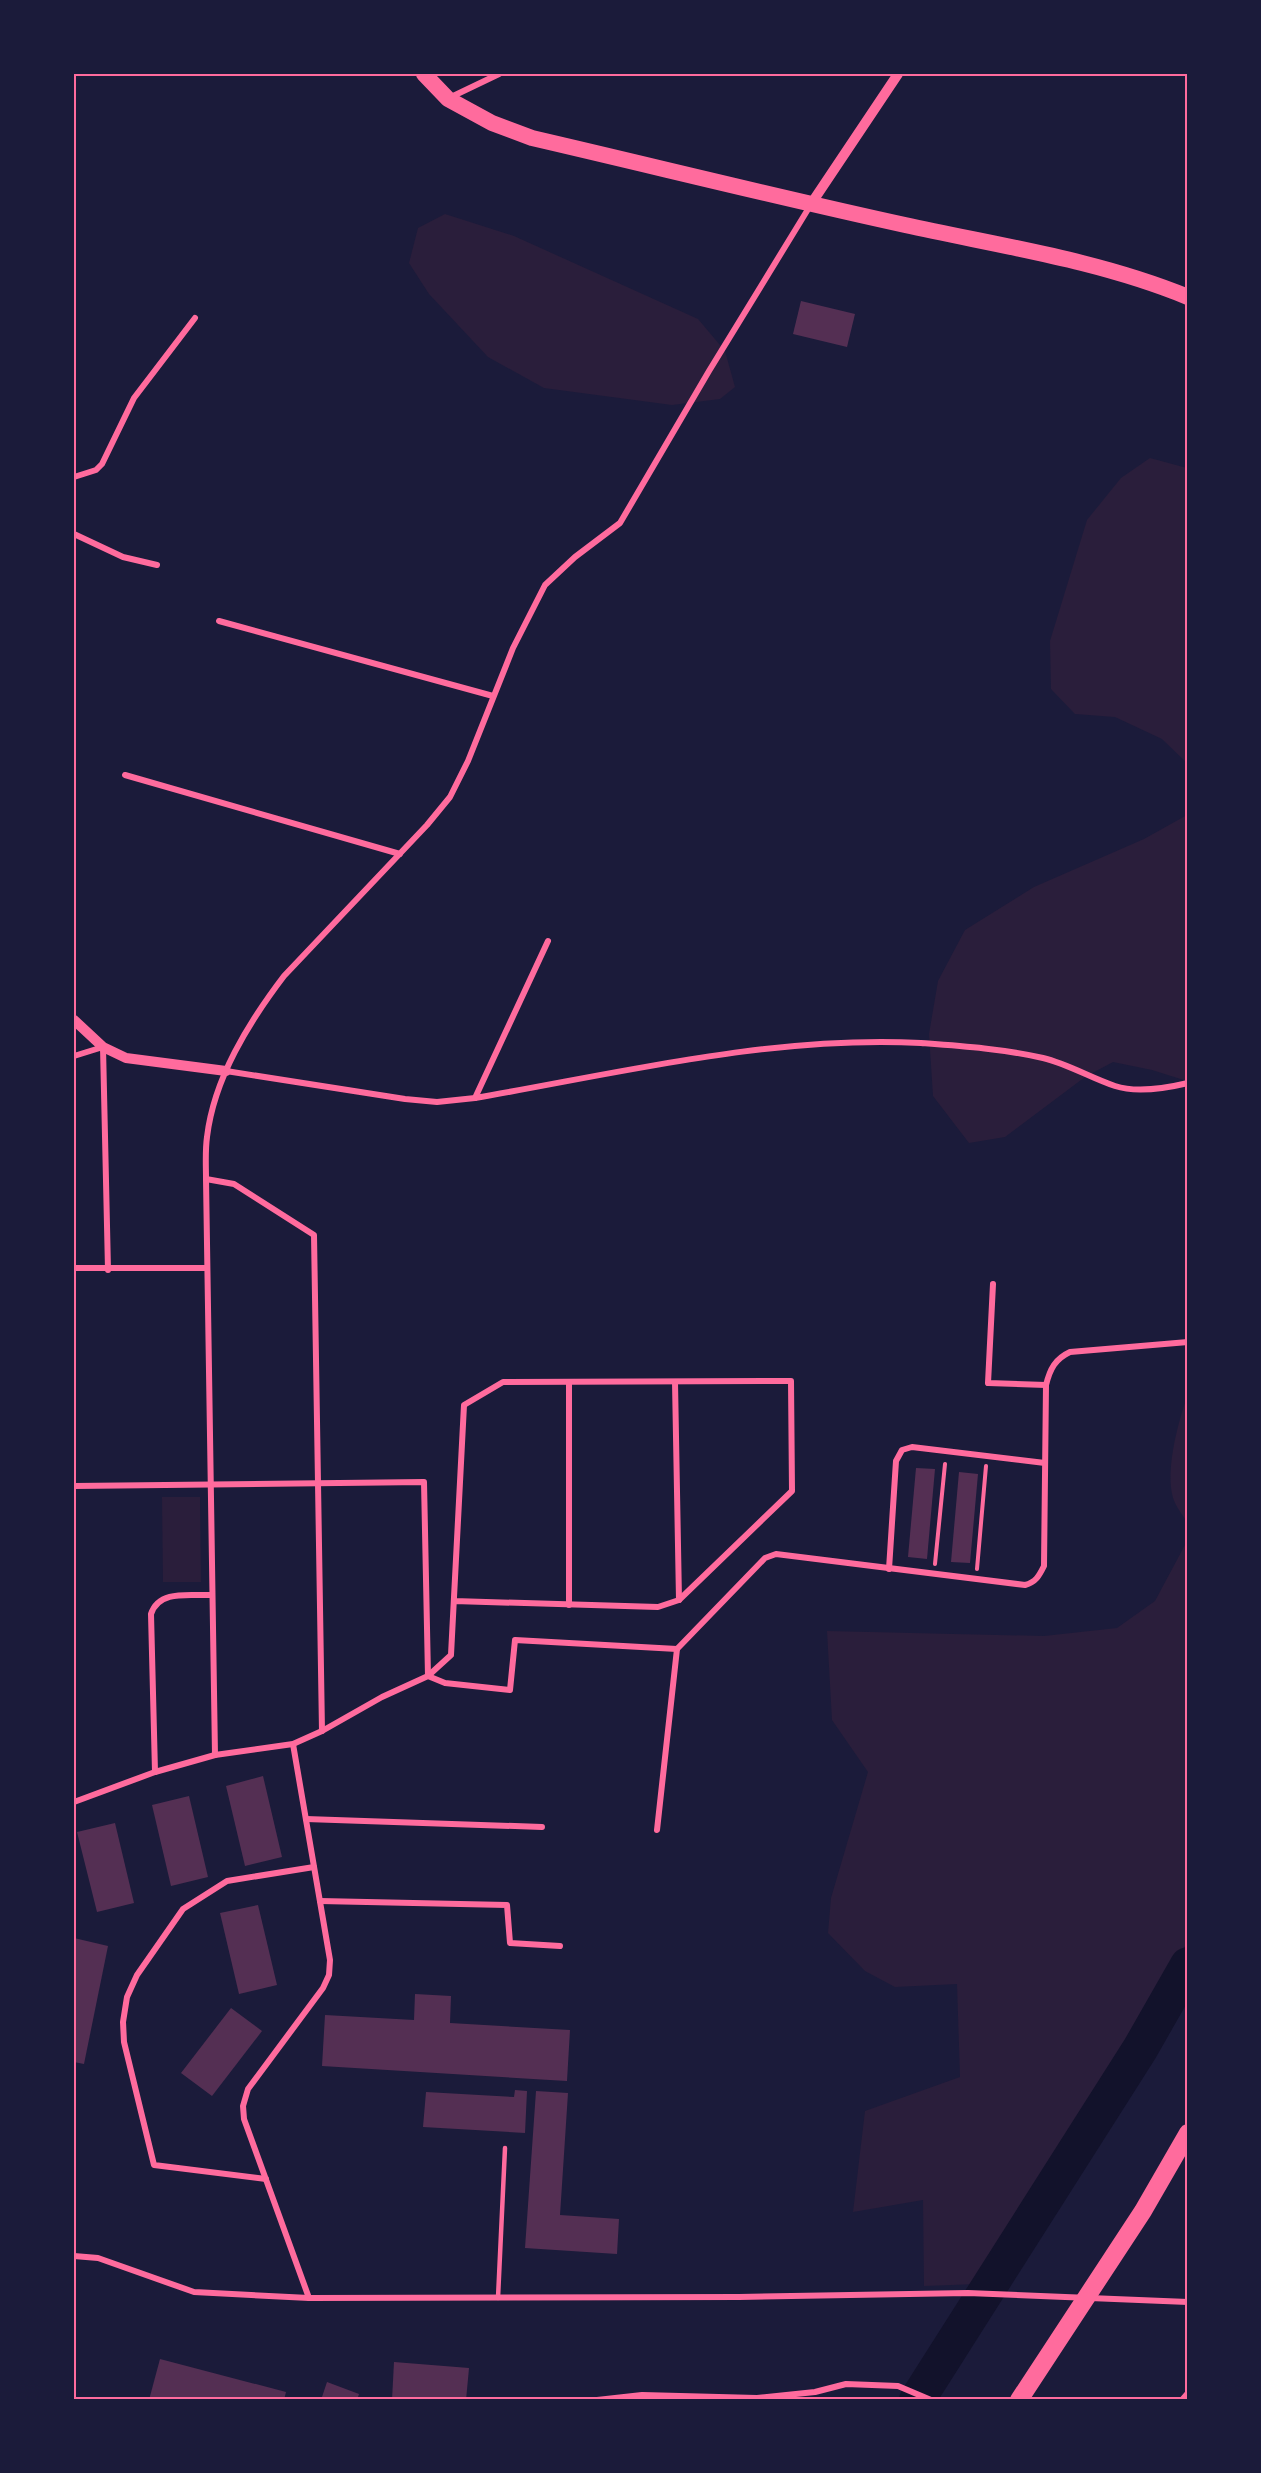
<svg xmlns="http://www.w3.org/2000/svg" width="1261" height="2473" viewBox="0 0 1261 2473" font-family="Jost,sans-serif">
  <rect width="100%" height="100%" fill="#1b1b3a"/>
  <g fill="#2a1e3b">
    <path d="M 445,214 L 514,236 L 698,319 L 725,351 L 735,387 L 720,399 L 672,405 L 544,388 L 488,357 L 429,294 L 409,263 L 418,228 Z"/>
    <path d="M 1150,458 L 1187,468 L 1187,763 L 1162,739 L 1115,717 L 1075,714 L 1051,689 L 1050,641 L 1087,520 L 1121,478 Z"/>
    <path d="M 1187,815 L 1187,1081 L 1152,1070 L 1113,1062 L 1085,1077 L 1005,1137 L 969,1143 L 933,1096 L 929,1034 L 938,981 L 965,930 L 1034,887 L 1144,839 Z"/>
    <path d="M 1187,1397 L 1187,1522 C 1183,1516 1178,1509 1175,1503 C 1163,1477 1178,1422 1187,1397 Z"/>
    <path d="M 162,1497 L 200,1497 L 201,1582 L 163,1582 Z"/>
    <path d="M 1186,1543 L 1187,1942 L 1129,2055 L 1090,2110 L 979,2284 L 924,2286 L 923,2200 L 853,2212 L 865,2111 L 960,2077 L 957,1984 L 895,1987 L 865,1971 L 828,1933 L 831,1898 L 868,1772 L 832,1720 L 827,1631 L 1044,1636 L 1117,1628 L 1155,1601 Z"/>
  </g>
  <g fill="none" stroke-linecap="round" stroke-linejoin="round">
    <path stroke="#12122b" stroke-width="36" d="M 917,2400 L 1140,2049 L 1188,1965"/>
  </g>
  <g fill="#542f53">
    <path d="M 801,301 L 855,314 L 847,347 L 793,334 Z"/>
    <path d="M 916,1468 L 935,1469 L 927,1559 L 908,1557 Z"/>
    <path d="M 959,1472 L 978,1474 L 970,1563 L 951,1562 Z"/>
    <path d="M 263,1776 L 282,1857 L 245,1866 L 226,1786 Z"/>
    <path d="M 189,1796 L 208,1877 L 171,1886 L 152,1805 Z"/>
    <path d="M 115,1823 L 134,1903 L 97,1912 L 77,1832 Z"/>
    <path d="M 258,1905 L 277,1985 L 239,1994 L 220,1913 Z"/>
    <path d="M 74,1938 L 108,1946 L 84,2064 L 74,2062 Z"/>
    <path d="M 415,1994 L 451,1996 L 450,2023 L 570,2030 L 567,2081 L 322,2066 L 325,2015 L 414,2020 Z"/>
    <path d="M 231,2008 L 262,2031 L 212,2096 L 181,2073 Z"/>
    <path d="M 515,2090 L 527,2091 L 525,2133 L 423,2127 L 426,2092 L 514,2097 Z"/>
    <path d="M 536,2091 L 568,2093 L 560,2215 L 619,2219 L 617,2254 L 525,2248 Z"/>
    <path d="M 160,2359 L 286,2392 L 284,2400 L 149,2400 Z"/>
    <path d="M 394,2362 L 469,2368 L 466,2400 L 392,2400 Z"/>
    <path d="M 327,2382 L 359,2394 L 357,2400 L 321,2400 Z"/>
  </g>
  <g fill="none" stroke-linecap="round" stroke-linejoin="round">
    <g stroke="#ff6b9d" stroke-width="4">
      <path d="M 935,1564 L 945,1464"/>
      <path d="M 977,1569 L 986,1466"/>
    </g>
    <path stroke="#ff6b9d" stroke-width="4.5" d="M 498,2298 L 505,2148"/>
    <g stroke="#ff6b9d" stroke-width="6">
      <path d="M 451,97 L 499,74"/>
      <path d="M 74,477 L 96,470 L 102,464 L 134,398 L 195,318"/>
      <path d="M 74,534 L 123,557 L 157,565"/>
      <path d="M 219,621 L 493,696"/>
      <path d="M 125,775 L 400,854"/>
      <path d="M 74,1056 L 103,1047 L 108,1270"/>
      <path d="M 226,1071 L 405,1099 L 437,1102 L 475,1098 C 620,1073 773,1035 921,1043 C 961,1046 1004,1049 1043,1058 C 1068,1064 1091,1078 1115,1086 C 1136,1093 1167,1088 1188,1083"/>
      <path d="M 475,1098 L 548,941"/>
      <path d="M 206,1179 L 234,1184 L 314,1235 L 322,1731"/>
      <path d="M 74,1268 L 207,1268"/>
      <path d="M 993,1284 L 988,1383 L 1046,1385"/>
      <path d="M 675,1382 L 679,1600"/>
      <path d="M 569,1383 L 569,1605"/>
      <path d="M 74,1486 L 424,1482 L 428,1676 L 445,1683 L 510,1690 L 515,1640 L 677,1649 L 765,1558 L 776,1554 L 1025,1585 C 1036,1582 1039,1576 1044,1566 L 1046,1385 C 1050,1369 1055,1359 1070,1352 L 1188,1342"/>
      <path d="M 889,1569 L 896,1461 L 902,1450 L 912,1447 L 1045,1463"/>
      <path d="M 293,1744 L 330,1960 L 329,1975 L 323,1988 L 248,2089 L 243,2106 L 244,2119 L 309,2298"/>
      <path d="M 215,1755 L 206,1179 C 206,1165 205,1151 207,1137 C 214,1078 249,1022 284,976 L 427,825 L 450,797 L 468,761 L 513,648 L 545,585 L 575,557 L 620,523 L 709,371 L 810,206"/>
      <path d="M 155,1772 L 151,1614 C 159,1589 190,1596 212,1595"/>
      <path d="M 74,1802 L 155,1772 L 215,1755 L 293,1744 L 322,1731 L 382,1697 L 428,1676 L 451,1655 L 464,1405 L 503,1382 L 791,1381 L 792,1491 L 679,1600 L 658,1607 L 454,1601"/>
      <path d="M 306,1819 L 542,1827"/>
      <path d="M 657,1830 L 677,1649"/>
      <path d="M 320,1901 L 507,1905 L 510,1943 L 560,1946"/>
      <path d="M 266,2179 L 154,2165 L 124,2042 L 123,2022 L 127,1997 L 137,1975 L 183,1909 L 227,1881 L 314,1867"/>
      <path d="M 74,2256 L 98,2258 L 194,2292 L 309,2298 L 739,2297 L 968,2293 L 1188,2302"/>
      <path d="M 597,2400 L 642,2395 L 757,2398 L 815,2392 L 846,2384 L 898,2386 L 931,2400"/>
      <path d="M 1182,2400 L 1188,2393"/>
    </g>
    <g stroke="#ff6b9d" stroke-width="10">
      <path d="M 811,204 L 898,74"/>
      <path d="M 74,1020 L 103,1047 L 126,1058 L 226,1071"/>
    </g>
    <path stroke="#ff6b9d" stroke-width="16" d="M 424,74 L 448,99 L 492,123 L 532,138 C 657,167 781,198 905,225 C 1000,246 1098,260 1188,297"/>
    <path stroke="#ff6b9d" stroke-width="18" d="M 1019,2400 L 1143,2211 L 1188,2133"/>
  </g>
  <rect width="1261" height="2473" fill="none" stroke="#1b1b3a" stroke-width="150"/>
  <rect x="75" y="75" width="1111" height="2323" fill="none" stroke="#ff6b9d" stroke-width="2"/>
</svg>
